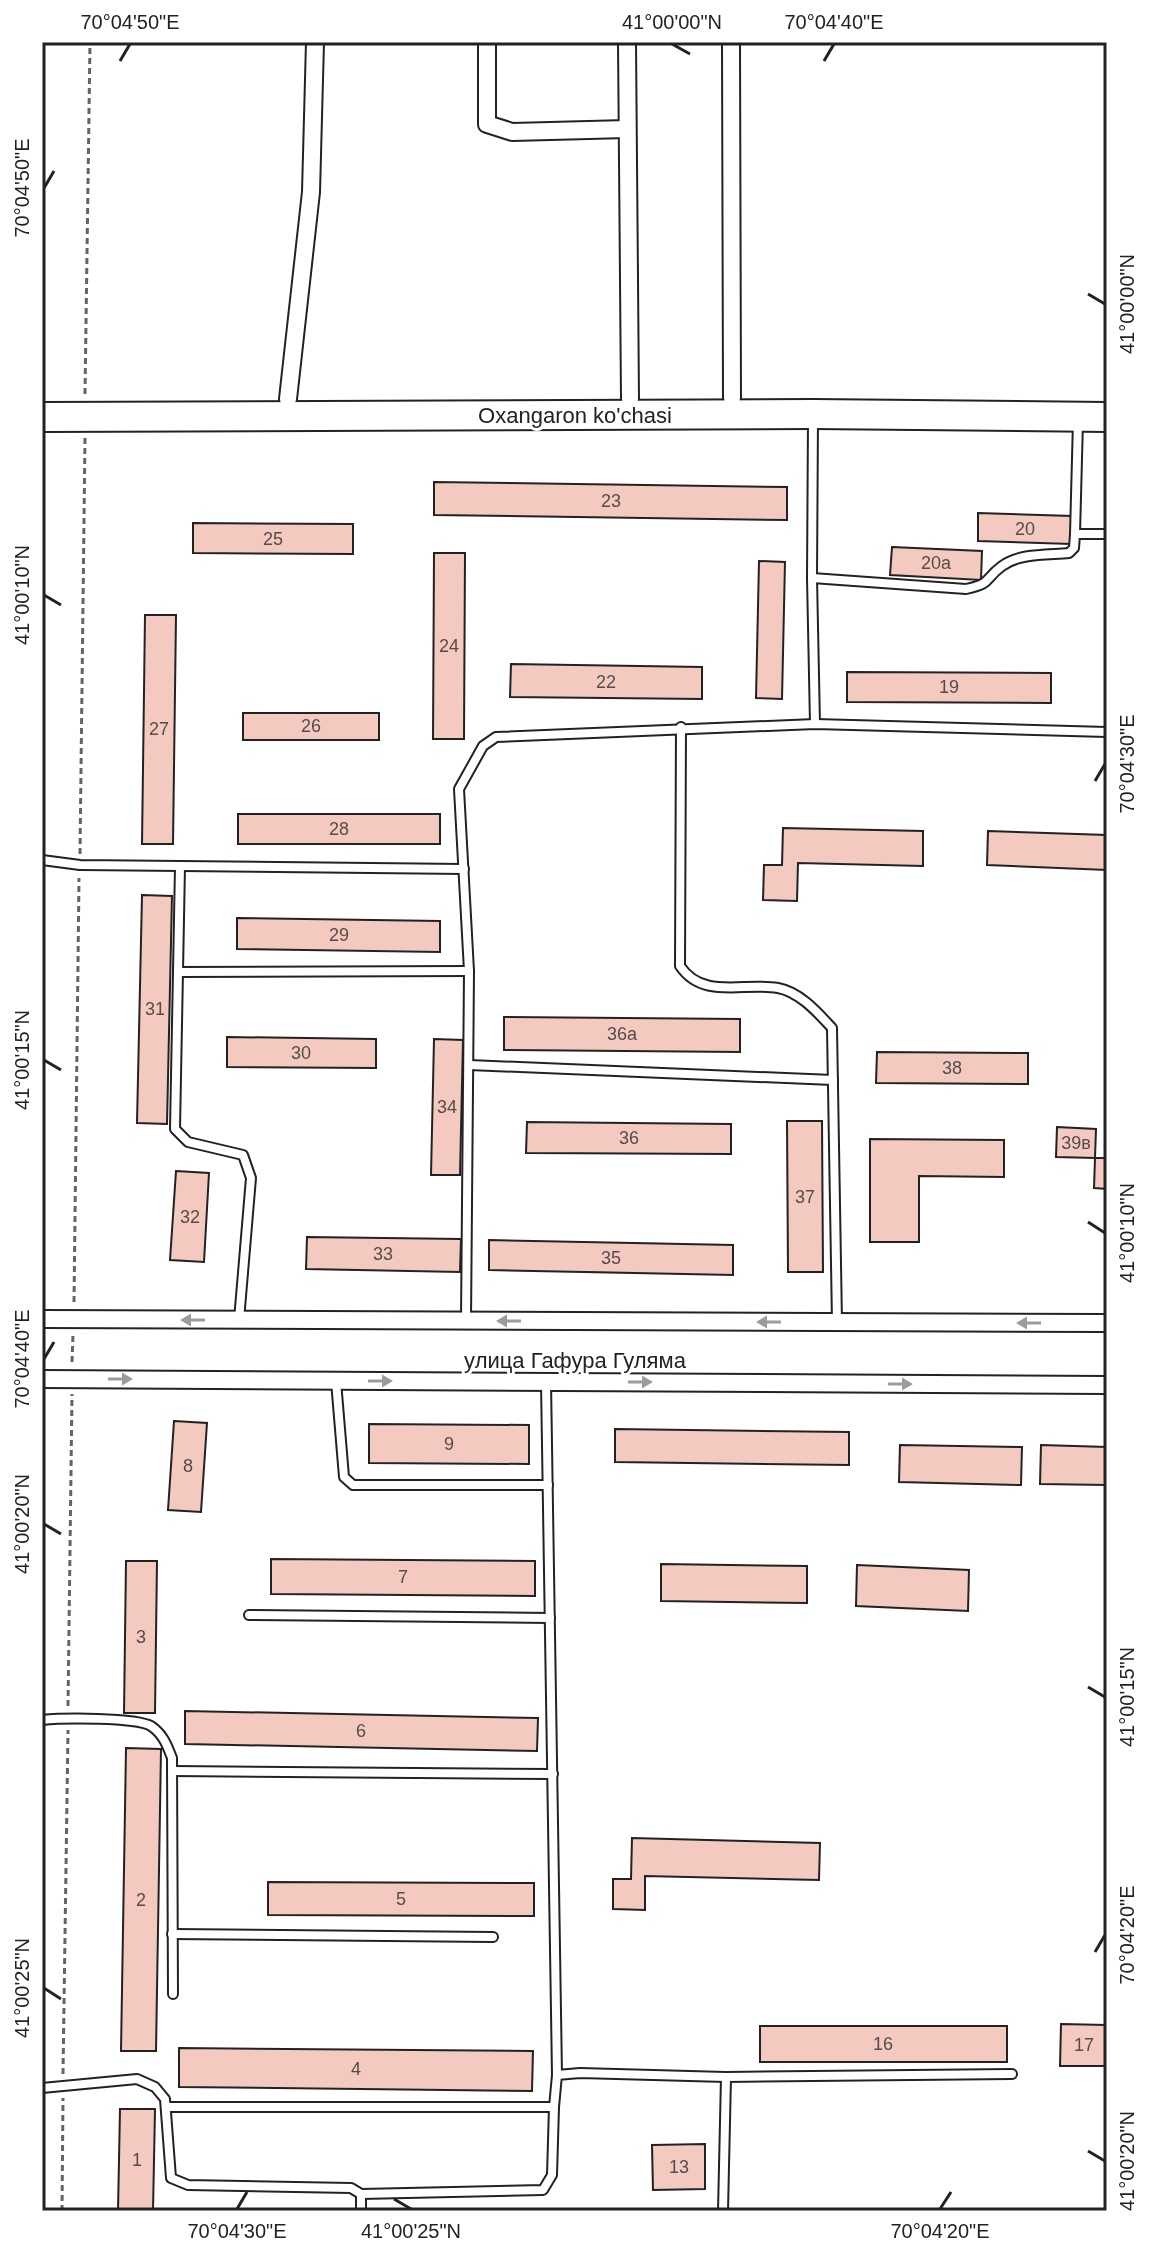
<svg xmlns="http://www.w3.org/2000/svg" width="1149" height="2253" viewBox="0 0 1149 2253" font-family="Arial,sans-serif">
  <rect width="100%" height="100%" fill="#fff"/>
  <g fill="#f3c9c0" stroke="#222" stroke-width="2">
    <path d="M 434,482 L 787,487 L 787,520 L 434,515 Z"/>
    <path d="M 978,513 L 1072,516 L 1071,544 L 978,541 Z"/>
    <path d="M 193,523 L 353,524 L 353,554 L 193,553 Z"/>
    <path d="M 892,547 L 982,551 L 981,580 L 890,575 Z"/>
    <path d="M 434,553 L 465,553 L 464,739 L 433,739 Z"/>
    <path d="M 759,561 L 785,562 L 782,699 L 756,698 Z"/>
    <path d="M 145,615 L 176,615 L 173,844 L 142,844 Z"/>
    <path d="M 511,664 L 702,667 L 702,699 L 510,697 Z"/>
    <path d="M 847,672 L 1051,673 L 1051,703 L 847,702 Z"/>
    <rect x="243" y="713" width="136" height="27"/>
    <rect x="238" y="814" width="202" height="30"/>
    <path d="M 783,828 L 923,831 L 923,866 L 798,863 L 797,901 L 763,900 L 764,865 L 782,865 Z"/>
    <path d="M 988,831 L 1107,835 L 1107,870 L 987,865 Z"/>
    <path d="M 142,895 L 172,896 L 167,1124 L 137,1123 Z"/>
    <path d="M 237,918 L 440,921 L 440,952 L 237,949 Z"/>
    <path d="M 504,1017 L 740,1019 L 740,1052 L 504,1050 Z"/>
    <path d="M 227,1037 L 376,1039 L 376,1068 L 227,1067 Z"/>
    <path d="M 434,1039 L 463,1040 L 460,1175 L 431,1175 Z"/>
    <path d="M 877,1052 L 1028,1053 L 1028,1084 L 876,1083 Z"/>
    <path d="M 787,1121 L 822,1121 L 823,1272 L 788,1272 Z"/>
    <path d="M 527,1122 L 731,1124 L 731,1154 L 526,1153 Z"/>
    <path d="M 1057,1127 L 1096,1129 L 1095,1158 L 1056,1157 Z"/>
    <path d="M 870,1139 L 1004,1140 L 1004,1177 L 919,1176 L 919,1242 L 870,1242 Z"/>
    <path d="M 1095,1158 L 1107,1158 L 1107,1189 L 1094,1188 Z"/>
    <path d="M 176,1171 L 209,1173 L 204,1262 L 170,1260 Z"/>
    <path d="M 307,1237 L 461,1239 L 460,1272 L 306,1269 Z"/>
    <path d="M 489,1240 L 733,1245 L 733,1275 L 489,1270 Z"/>
    <path d="M 174,1421 L 207,1423 L 201,1512 L 168,1510 Z"/>
    <path d="M 369,1424 L 529,1425 L 529,1464 L 369,1463 Z"/>
    <path d="M 615,1429 L 849,1432 L 849,1465 L 615,1462 Z"/>
    <path d="M 900,1445 L 1022,1447 L 1021,1485 L 899,1482 Z"/>
    <path d="M 1041,1445 L 1107,1447 L 1107,1485 L 1040,1484 Z"/>
    <path d="M 271,1559 L 535,1561 L 535,1596 L 271,1594 Z"/>
    <path d="M 126,1561 L 157,1561 L 155,1713 L 124,1713 Z"/>
    <path d="M 661,1564 L 807,1566 L 807,1603 L 661,1601 Z"/>
    <path d="M 857,1565 L 969,1570 L 968,1611 L 856,1606 Z"/>
    <path d="M 185,1711 L 538,1718 L 537,1751 L 185,1744 Z"/>
    <path d="M 126,1748 L 161,1749 L 156,2051 L 121,2051 Z"/>
    <path d="M 632,1838 L 820,1843 L 819,1880 L 645,1876 L 645,1910 L 613,1909 L 613,1879 L 631,1879 Z"/>
    <path d="M 268,1882 L 534,1883 L 534,1916 L 268,1915 Z"/>
    <path d="M 1061,2024 L 1107,2025 L 1107,2066 L 1060,2066 Z"/>
    <rect x="760" y="2026" width="247" height="36"/>
    <path d="M 179,2048 L 533,2051 L 532,2091 L 179,2087 Z"/>
    <path d="M 120,2109 L 155,2109 L 153,2211 L 118,2211 Z"/>
    <path d="M 705,2144 L 705,2189 L 653,2190 L 652,2145 Z"/>
  </g>
  <g fill="none" stroke-linecap="round" stroke-linejoin="round">
    <defs>
      <g id="lane">
        <path d="M 813,419 L 812,578 L 815,724"/>
        <path d="M 1075,534 L 1107,534"/>
        <path d="M 812,578 L 966,589 C 993,583 983,580 1002,566 C 1019,553 1048,555 1069,553 L 1074,548 L 1075,534 L 1078,421"/>
        <path d="M 681,727 L 680,966 C 703,1000 743,982 778,988 C 800,992 818,1013 832,1028 L 837,1322"/>
        <path d="M 42,860 L 80,865 L 464,869"/>
        <path d="M 180,866 L 175,1129 L 188,1142 L 243,1155 L 251,1178 L 239,1320"/>
        <path d="M 178,972 L 469,971"/>
        <path d="M 469,1065 L 833,1080"/>
        <path d="M 466,1320 L 469,971 L 459,789 L 483,746 L 496,737 L 815,724 L 1107,732"/>
        <path d="M 336,1381 L 344,1477 L 353,1485 L 548,1485"/>
        <path d="M 546,1382 L 557,2075"/>
        <path d="M 249,1615 L 550,1618"/>
        <path d="M 42,1720 C 62,1718 135,1717 151,1726 C 163,1734 167,1745 172,1758 L 173,1994"/>
        <path d="M 172,1771 L 553,1774"/>
        <path d="M 172,1934 L 493,1937"/>
        <path d="M 42,2088 L 137,2079 L 155,2087 L 165,2099 L 171,2178 L 188,2185 L 351,2188 L 361,2194 L 361,2211"/>
        <path d="M 166,2107 L 554,2107"/>
        <path d="M 361,2194 L 543,2190 L 552,2175 L 554,2107 L 557,2075 L 580,2073 L 726,2077"/>
        <path d="M 723,2211 L 726,2077 L 1012,2074"/>
      </g>
      <g id="street">
        <path d="M 487,42 L 487,124 L 512,132 L 627,129"/>
        <path d="M 627,42 L 630,399"/>
        <path d="M 731,42 L 732,398"/>
        <path d="M 288,399 L 311,192 L 315,42"/>
        <path d="M 42,1319 L 1107,1323"/>
        <path d="M 42,1379 L 1107,1385"/>
      </g>
      <path id="highway" d="M 42,417 L 813,414 L 1107,417"/>
    </defs>
    <use href="#lane" stroke="#222" stroke-width="12"/>
    <use href="#street" stroke="#222" stroke-width="20"/>
    <use href="#highway" stroke="#222" stroke-width="32"/>
    <g stroke="#646464" stroke-width="3" stroke-dasharray="6 4" stroke-linecap="butt">
      <path d="M 85,394 L 90,42"/>
      <path d="M 80,854 L 85,438"/>
      <path d="M 74,1302 L 79,878"/>
      <path d="M 72,1362 L 73,1334"/>
      <path d="M 68,1706 L 72,1394"/>
      <path d="M 63,2074 L 68,1730"/>
      <path d="M 62,2211 L 63,2098"/>
    </g>
    <use href="#lane" stroke="#fff" stroke-width="8"/>
    <use href="#street" stroke="#fff" stroke-width="16"/>
    <use href="#highway" stroke="#fff" stroke-width="28"/>
  </g>
  <defs><path id="oneway-solid" d="M-6-.8H1V-3.2L6.5 0L1 3.2V.8H-6Z" transform="scale(2)"/></defs>
  <g fill="#9c9c9c">
    <use href="#oneway-solid" transform="translate(193 1320) rotate(-180)"/>
    <use href="#oneway-solid" transform="translate(509 1321) rotate(-180)"/>
    <use href="#oneway-solid" transform="translate(769 1322) rotate(-180)"/>
    <use href="#oneway-solid" transform="translate(1029 1323) rotate(-180)"/>
    <use href="#oneway-solid" transform="translate(120 1379)"/>
    <use href="#oneway-solid" transform="translate(380 1381)"/>
    <use href="#oneway-solid" transform="translate(640 1382)"/>
    <use href="#oneway-solid" transform="translate(900 1384)"/>
  </g>
  <path fill="none" stroke="#222" stroke-width="3" d="M 672,44 L 690,54M 120,61 L 130,44M 824,61 L 834,44M 44,188 L 54,171M 1088,294 L 1105,304M 44,595 L 61,605M 1095,781 L 1105,764M 44,1060 L 61,1070M 1088,1222 L 1105,1233M 44,1359 L 54,1342M 44,1524 L 61,1534M 1088,1687 L 1105,1697M 1095,1952 L 1105,1935M 44,1988 L 61,1999M 1088,2151 L 1105,2161M 394,2199 L 411,2209M 237,2209 L 247,2192M 940,2209 L 951,2192"/>
  <g text-anchor="middle" dominant-baseline="central" stroke-width="6" stroke-linejoin="round" paint-order="stroke">
    <g font-size="18" fill="#564c4a">
      <text x="611" y="501">23</text>
      <text x="1025" y="529">20</text>
      <text x="273" y="539">25</text>
      <text x="936" y="563">20а</text>
      <text x="449" y="646">24</text>
      <text x="606" y="682">22</text>
      <text x="949" y="687">19</text>
      <text x="311" y="726">26</text>
      <text x="159" y="729">27</text>
      <text x="339" y="829">28</text>
      <text x="339" y="935">29</text>
      <text x="155" y="1009">31</text>
      <text x="622" y="1034">36а</text>
      <text x="301" y="1053">30</text>
      <text x="952" y="1068">38</text>
      <text x="447" y="1107">34</text>
      <text x="629" y="1138">36</text>
      <text x="1076" y="1143">39в</text>
      <text x="805" y="1197">37</text>
      <text x="190" y="1217">32</text>
      <text x="383" y="1254">33</text>
      <text x="611" y="1258">35</text>
      <text x="449" y="1444">9</text>
      <text x="188" y="1466">8</text>
      <text x="403" y="1577">7</text>
      <text x="141" y="1637">3</text>
      <text x="361" y="1731">6</text>
      <text x="401" y="1899">5</text>
      <text x="141" y="1900">2</text>
      <text x="883" y="2044">16</text>
      <text x="1084" y="2045">17</text>
      <text x="356" y="2069">4</text>
      <text x="137" y="2160">1</text>
      <text x="679" y="2167">13</text>
    </g>
    <g font-size="22" fill="#222" stroke="#fff">
      <text x="575" y="415">Oxangaron ko'chasi</text>
      <text x="575" y="1360">улица Гафура Гуляма</text>
    </g>
  </g>
  <rect width="1149" height="2253" fill="none" stroke="#ffffff" stroke-width="88"/>
  <rect x="44" y="44" width="1061" height="2165" fill="none" stroke="#222" stroke-width="3"/>
  <g font-size="20" text-anchor="middle" fill="#222">
    <text x="130" y="29">70°04'50"E</text>
    <text x="672" y="29">41°00'00"N</text>
    <text x="834" y="29">70°04'40"E</text>
    <text transform="translate(22 188) rotate(-90)" y="7">70°04'50"E</text>
    <text transform="translate(1127 304) rotate(-90)" y="7">41°00'00"N</text>
    <text transform="translate(22 595) rotate(-90)" y="7">41°00'10"N</text>
    <text transform="translate(1127 764) rotate(-90)" y="7">70°04'30"E</text>
    <text transform="translate(22 1060) rotate(-90)" y="7">41°00'15"N</text>
    <text transform="translate(1127 1233) rotate(-90)" y="7">41°00'10"N</text>
    <text transform="translate(22 1359) rotate(-90)" y="7">70°04'40"E</text>
    <text transform="translate(22 1524) rotate(-90)" y="7">41°00'20"N</text>
    <text transform="translate(1127 1697) rotate(-90)" y="7">41°00'15"N</text>
    <text transform="translate(1127 1935) rotate(-90)" y="7">70°04'20"E</text>
    <text transform="translate(22 1988) rotate(-90)" y="7">41°00'25"N</text>
    <text transform="translate(1127 2161) rotate(-90)" y="7">41°00'20"N</text>
    <text x="237" y="2238">70°04'30"E</text>
    <text x="411" y="2238">41°00'25"N</text>
    <text x="940" y="2238">70°04'20"E</text>
  </g>
</svg>
